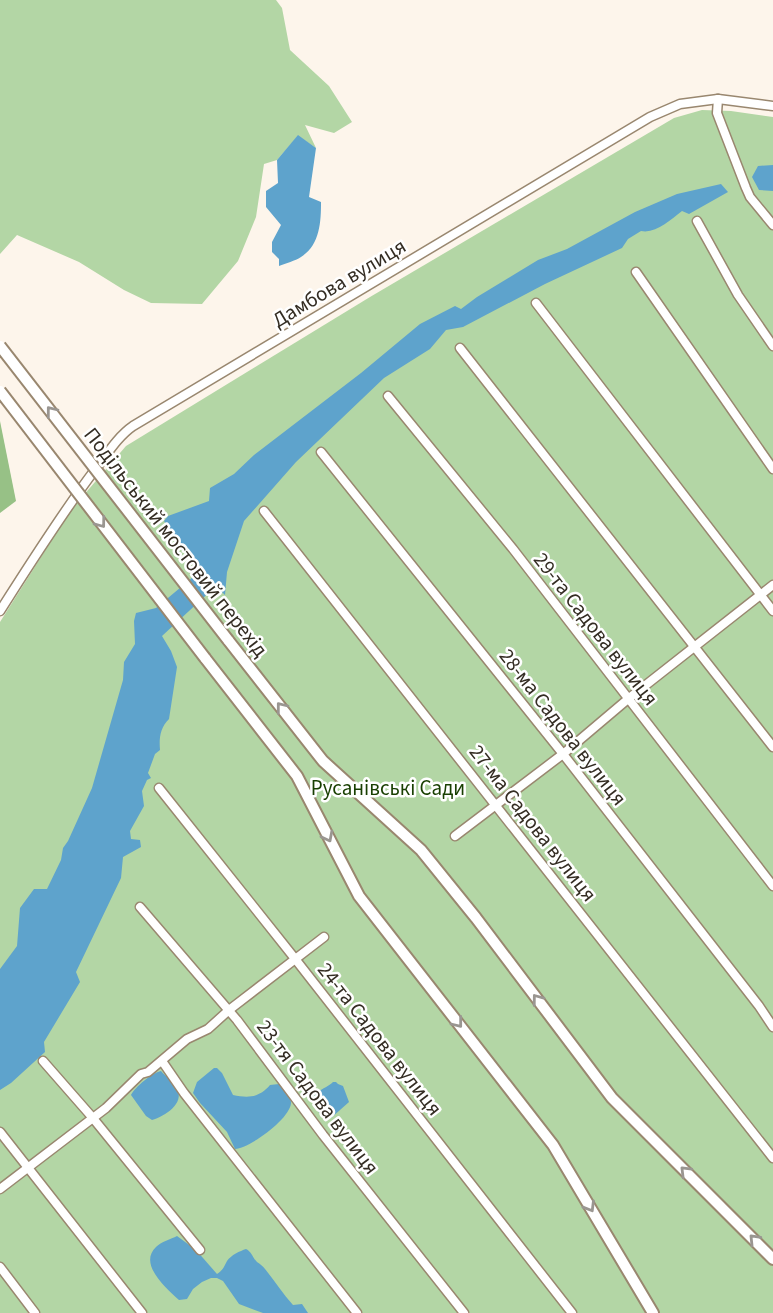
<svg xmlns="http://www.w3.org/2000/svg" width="773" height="1313" viewBox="0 0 773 1313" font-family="'Source Sans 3',sans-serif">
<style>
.green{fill:#b3d6a5}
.forest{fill:#97c186}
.water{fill:#5ea3cc}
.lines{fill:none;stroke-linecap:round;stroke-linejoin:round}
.minor-casing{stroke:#99876f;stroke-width:11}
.secondary-casing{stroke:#99876f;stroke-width:14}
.minor{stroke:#fff;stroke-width:8}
.secondary{stroke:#fff;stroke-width:10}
.secondary-bridge-casing{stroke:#99876f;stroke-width:14;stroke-linecap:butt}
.secondary-bridge{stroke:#fff;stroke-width:10}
.oneway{stroke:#9a9691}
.labels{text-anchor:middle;stroke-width:5;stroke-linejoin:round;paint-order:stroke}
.street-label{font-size:21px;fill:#342d23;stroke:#fff}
.park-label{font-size:21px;fill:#183f01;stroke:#fff}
</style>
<rect width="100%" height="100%" fill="#fdf5eb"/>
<g class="green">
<polygon points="0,0 276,0 282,8 290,50 329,86 352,122 334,133 305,125 316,148 298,136 277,160 264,164 256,217 238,261 202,304 151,303 124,290 79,262 17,235 0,254"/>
<polygon points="702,110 731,111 773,117 773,1313 0,1313 0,622 70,511 126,446 370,297 674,118"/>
</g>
<polygon class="forest" points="0,421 16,501 0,513"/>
<g class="water">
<path d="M298,135L316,148L309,197L321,202C321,222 320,245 301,257C295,261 286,263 279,266V259L272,252V242L281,225L266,207V191L278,183L277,160Z"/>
<polygon points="773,165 773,191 759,190 752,177 758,166"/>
<path d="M721,184L728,192L689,214L682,211C670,220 656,234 641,231L628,239L622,248L545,284L463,327L446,330L430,349L384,378L296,462L244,521L227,572L225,595L216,586L162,636L171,651L177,667L169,719C160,728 159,738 160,750L155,754L148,773L151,778L147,780L142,791L144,806L130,831L131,839L140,840L141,847L123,857L121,878L76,972L80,982L44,1042L45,1052L11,1083L0,1090V969L17,946L20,908L34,889H47L61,860L63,848L68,841L92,788L123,680L124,662L135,644L134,621L136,613L156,608L199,572L164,521L168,516L209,501L210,488L234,474L254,455L361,373L420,324L455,306L461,309L477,297L538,260L567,249L635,212L677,194Z"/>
<path d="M214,1068H217L222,1073L233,1095C248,1098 259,1098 270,1085L279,1084C285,1089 291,1094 291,1103C290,1119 250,1148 235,1149L227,1132L200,1103L193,1093L197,1082Z"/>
<path d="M161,1071C166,1077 173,1081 177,1088C185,1104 165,1116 152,1120L146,1116L131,1095C135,1087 152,1073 161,1071Z"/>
<path d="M333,1082H336L338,1084L343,1086L349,1102L331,1118C324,1117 320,1115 316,1108C307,1092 325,1090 333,1082Z"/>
<path d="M177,1236L196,1250L217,1274C223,1270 224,1267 227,1261C231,1255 240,1251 246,1249C252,1252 252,1257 257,1262C260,1264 263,1266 265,1269C275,1281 283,1294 293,1305L302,1304L308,1313H263L239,1304L223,1281L217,1278H211L202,1282L193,1289L187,1299L179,1300C166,1288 138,1264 156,1247C161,1242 171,1239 177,1236Z"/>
</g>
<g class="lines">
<defs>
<g id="minor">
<polyline points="718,99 717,113 746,188 750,197 773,225"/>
<polyline points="697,221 738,295 773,346"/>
<polyline points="636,272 773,469"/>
<polyline points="536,303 773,611"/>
<polyline points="460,348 773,747"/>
<polyline points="388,396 513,549 773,886"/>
<polyline points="321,452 563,754 759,1006 773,1027"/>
<polyline points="264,511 773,1158"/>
<path d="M0,611C30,564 60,516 94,471C106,456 117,437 133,426L650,117L680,104L718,99L773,106"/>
<polyline points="159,788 296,960 572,1313"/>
<polyline points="455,836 563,754 628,699 773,585"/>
<polyline points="140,907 237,1020 323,1135 464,1313"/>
<polyline points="43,1061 92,1117 200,1250"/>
<polyline points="162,1061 184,1093 357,1313"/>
<polyline points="0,1132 142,1313"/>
<polyline points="0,1189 106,1108 141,1074 148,1072 187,1039 208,1029 229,1010 324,937"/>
<polyline points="0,1267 35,1313"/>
</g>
<g id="secondary">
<polyline points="228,640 323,761 421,850 476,918 612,1098 773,1259"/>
<polyline points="205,658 297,776 359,896 553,1145 653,1313"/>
</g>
</defs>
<use href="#minor" class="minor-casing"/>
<use href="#secondary" class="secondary-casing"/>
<use href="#minor" class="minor"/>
<use href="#secondary" class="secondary"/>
<defs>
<g id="secondary-bridge">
<polyline points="0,346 228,640"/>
<polyline points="0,391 205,658"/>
</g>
</defs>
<use href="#secondary-bridge" class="secondary-bridge-casing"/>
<use href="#secondary-bridge" class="secondary-bridge"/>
</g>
<defs><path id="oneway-chevron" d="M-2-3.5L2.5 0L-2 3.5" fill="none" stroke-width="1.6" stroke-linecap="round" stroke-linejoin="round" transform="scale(1.75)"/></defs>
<g class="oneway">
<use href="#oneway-chevron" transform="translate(51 411) rotate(-128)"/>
<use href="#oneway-chevron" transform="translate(101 523) rotate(53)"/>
<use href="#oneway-chevron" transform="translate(281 707) rotate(-128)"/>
<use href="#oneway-chevron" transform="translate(328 837) rotate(63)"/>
<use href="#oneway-chevron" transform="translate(537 999) rotate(-127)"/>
<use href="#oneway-chevron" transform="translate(458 1023) rotate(52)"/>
<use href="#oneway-chevron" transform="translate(685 1171) rotate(-135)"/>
<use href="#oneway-chevron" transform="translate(590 1207) rotate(59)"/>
<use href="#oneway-chevron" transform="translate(754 1239) rotate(-134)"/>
</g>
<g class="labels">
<g class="street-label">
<text transform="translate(339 283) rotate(-31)" y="7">Дамбова вулиця</text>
<text transform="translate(176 542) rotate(52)" y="7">Подільський мостовий перехід</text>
<text transform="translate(596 629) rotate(52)" y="7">29-та Садова вулиця</text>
<text transform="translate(563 727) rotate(52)" y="7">28-ма Садова вулиця</text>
<text transform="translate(533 823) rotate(52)" y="7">27-ма Садова вулиця</text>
<text transform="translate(380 1039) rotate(52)" y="7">24-та Садова вулиця</text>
<text transform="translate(318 1097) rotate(53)" y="7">23-тя Садова вулиця</text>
</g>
<g class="park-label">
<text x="388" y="795">Русанівські Сади</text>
</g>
</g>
</svg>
